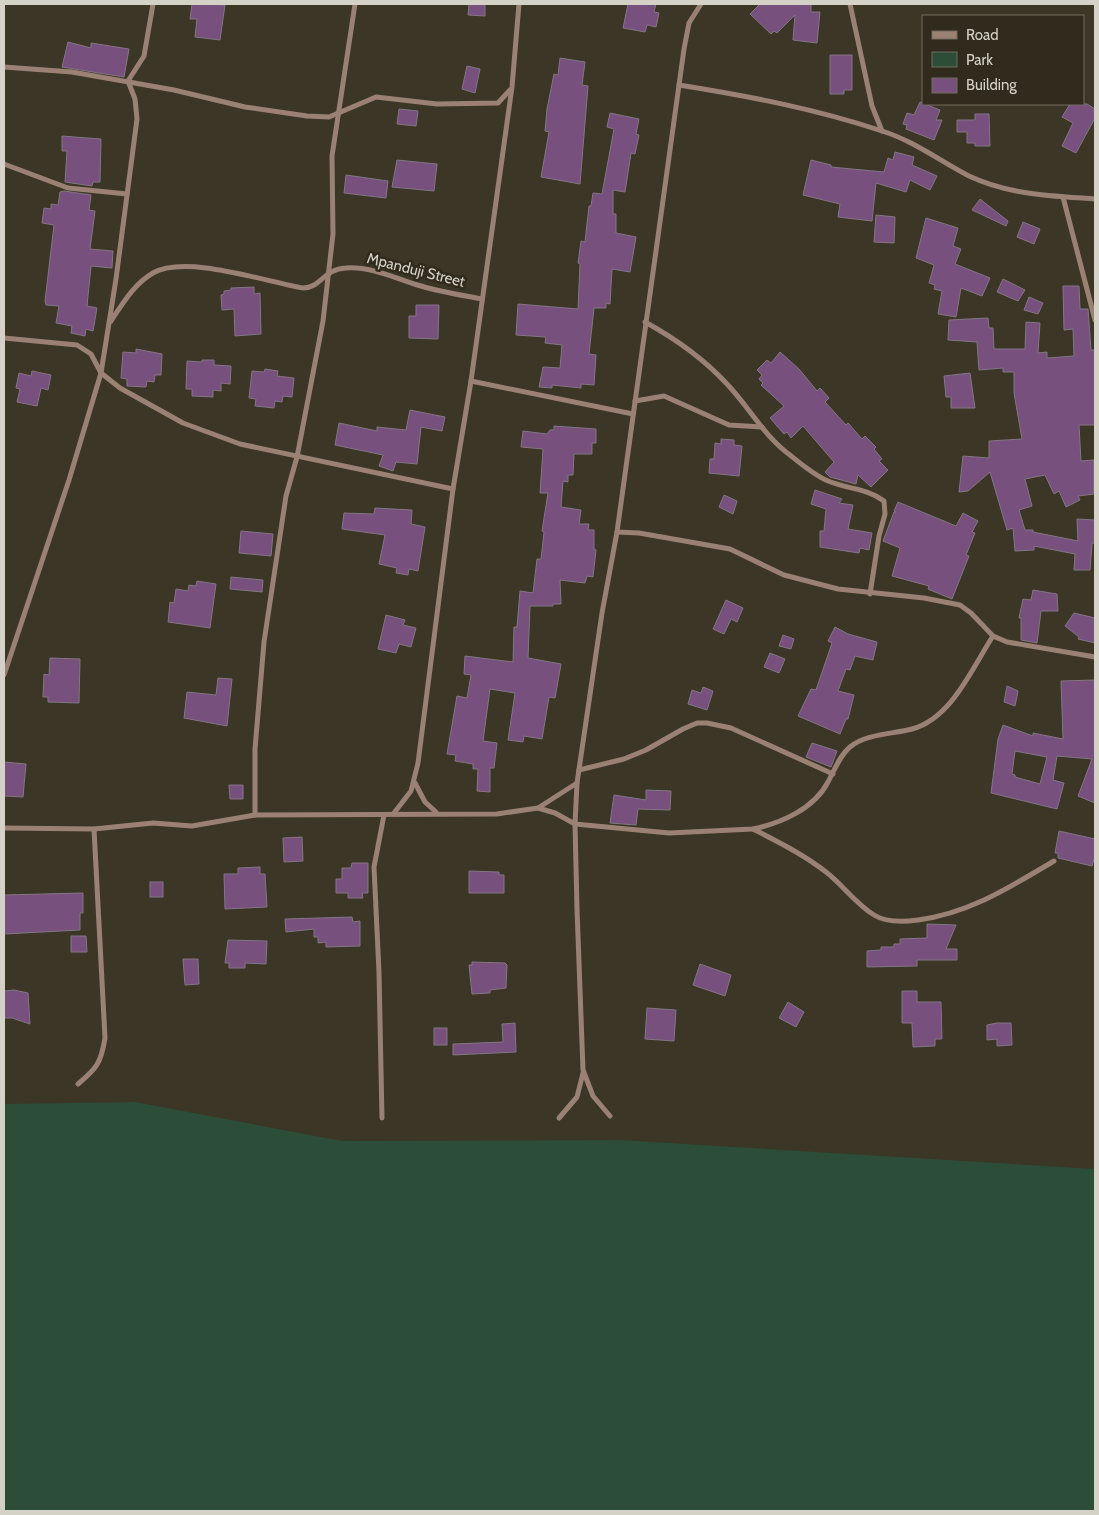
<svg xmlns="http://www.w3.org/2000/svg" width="1099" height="1515" viewBox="0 0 1099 1515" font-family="Cabin,sans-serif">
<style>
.green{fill:#2c4d38}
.building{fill:#77507d;stroke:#837685;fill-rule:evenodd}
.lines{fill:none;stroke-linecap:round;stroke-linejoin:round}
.street{stroke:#9b8174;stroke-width:5}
.labels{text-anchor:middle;stroke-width:5;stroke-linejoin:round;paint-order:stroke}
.street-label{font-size:15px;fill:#d4d1c7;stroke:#302b1c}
</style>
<rect width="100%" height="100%" fill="#3b3625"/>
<polygon class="green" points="135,1102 342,1141 620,1140 1095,1169 1095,1511 4,1511 4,1104"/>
<g class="building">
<polygon points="192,4 225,5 220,40 195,37 197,19 190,19"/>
<polygon points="469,4 485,4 485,16 468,15"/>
<polygon points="628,4 656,4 654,12 659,13 656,27 647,25 645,32 623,28"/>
<polygon points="760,4 811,4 811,12 820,12 817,43 793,40 795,15 777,33 774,31 771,34 750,14"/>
<polygon points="68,42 91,48 91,43 129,49 124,77 62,67"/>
<polygon points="830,55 852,55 852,90 844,90 844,94 830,94"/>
<polygon points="560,58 585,62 582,85 588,86 580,184 541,177 549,132 545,131 547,109 554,74 558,75"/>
<polygon points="467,66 480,69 475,93 462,89"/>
<polygon points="920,102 940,110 936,120 942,120 934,140 906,129 907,125 903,124 907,113 914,115"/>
<polygon points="1070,104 1087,104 1095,109 1095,118 1076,153 1062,146 1073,123 1062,117"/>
<polygon points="399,109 418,111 416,126 397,124"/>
<polygon points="610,113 639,119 636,134 639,135 635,154 631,153 625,192 613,190 613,214 616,214 616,233 636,237 630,272 612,269 610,304 606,303 606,308 594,308 589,354 596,355 594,385 581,384 581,388 552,385 552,388 539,387 543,367 560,368 562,345 545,343 546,337 516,335 518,304 578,309 580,264 578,263 581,241 585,242 589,206 591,206 593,193 602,194 614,129 607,127"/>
<polygon points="975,114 989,114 990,146 975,146 975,143 967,143 967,132 957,132 957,120 975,120"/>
<polygon points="62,136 101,139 100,182 93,182 92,186 65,182 67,151 62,151"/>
<polygon points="895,152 914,157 912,165 937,176 930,190 910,180 906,192 876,183 872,221 838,217 840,204 803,195 811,160 831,165 831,167 884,172 888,158 893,160"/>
<polygon points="397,160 437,164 434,191 392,187"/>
<polygon points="346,175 388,181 386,198 344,193"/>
<polygon points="64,191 91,195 89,210 95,211 90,249 113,251 112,268 91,266 87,306 97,308 93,331 86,329 85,336 71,333 72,326 56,323 59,306 46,305 45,301 54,225 42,223 44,208 51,209 51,204 58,205 60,192"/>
<polygon points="980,199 1008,221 1006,226 972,210"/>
<polygon points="876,215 895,217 894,243 874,242"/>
<polygon points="926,218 958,228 953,246 961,249 955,264 990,278 982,296 961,288 956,317 938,314 942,291 934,289 935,285 929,283 934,265 916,258"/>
<polygon points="1023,222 1040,229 1034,244 1017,237"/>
<polygon points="1003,279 1025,290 1018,301 997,292"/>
<polygon points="1063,286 1079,286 1080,309 1088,309 1091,350 1095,350 1095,425 1079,425 1081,461 1094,460 1094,494 1078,496 1080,500 1066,507 1059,491 1054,494 1045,475 1025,479 1032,506 1019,510 1025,530 1033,530 1033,532 1078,541 1077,519 1095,520 1095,543 1092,543 1090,570 1074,570 1075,554 1034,546 1034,550 1015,551 1013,528 1007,530 990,472 968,491 959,492 963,456 989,458 989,441 1022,439 1014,393 1014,372 1003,372 1003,368 979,370 977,342 948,340 949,320 988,318 989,328 993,328 994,349 1025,349 1026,322 1040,323 1038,353 1047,352 1047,358 1074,356 1073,329 1064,330"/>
<polygon points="254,287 254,294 260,293 261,334 235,336 234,309 222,310 221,295 224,294 224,291 231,290 231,288"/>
<polygon points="1029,297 1043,303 1038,314 1024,310"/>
<polygon points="416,305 439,305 438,339 409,338 409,316 416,316"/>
<polygon points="136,349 162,354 161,375 155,375 154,382 147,381 146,387 127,386 127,379 121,378 123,352 136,353"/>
<polygon points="780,352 799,369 817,391 820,388 829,398 825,402 846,425 848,423 862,439 865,436 876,447 874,449 882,459 879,461 888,470 871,487 858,475 856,484 830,477 825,472 834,462 803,426 791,438 787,432 784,434 770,418 784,406 761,385 763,383 759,379 762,375 757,370 767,360 771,363"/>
<polygon points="202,360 214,360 214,365 231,366 230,384 221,383 221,391 213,390 213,397 192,396 192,389 186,389 187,361 202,362"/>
<polygon points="265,369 278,371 277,376 294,378 292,397 283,396 282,402 275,401 274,408 255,406 256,399 249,398 252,371 264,372"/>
<polygon points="32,371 51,375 48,390 41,388 37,406 17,402 20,389 16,388 19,373 31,376"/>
<polygon points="970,373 975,408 951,408 951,397 946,397 944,376"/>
<polygon points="410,410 445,417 442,431 421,427 417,464 396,462 393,471 379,466 383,455 335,445 339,423 377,431 377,427 406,430"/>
<polygon points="554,426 596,429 596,443 592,443 592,454 574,454 573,475 568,475 568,482 563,481 561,507 581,510 579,524 589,524 588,530 594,530 594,549 596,550 593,577 587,576 585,583 560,580 561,604 553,604 553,606 530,606 528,658 561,664 555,698 549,697 542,739 524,736 523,742 508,740 515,693 490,689 483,741 497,743 494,768 490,768 490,792 477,791 478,769 473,769 473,764 455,761 456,755 447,754 457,696 467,698 471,675 464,674 465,656 513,662 514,627 517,627 520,591 533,593 537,559 541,559 544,532 542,531 548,493 540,493 543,449 521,447 523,431 547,434 550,430 554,430"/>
<polygon points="721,439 734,440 734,445 742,446 739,476 709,473 710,459 714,459 715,443 721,444"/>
<polygon points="815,490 842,499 839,503 853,505 848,529 872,533 869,550 860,548 859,553 820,547 820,531 824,531 826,509 811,504"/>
<polygon points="724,495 737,501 733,514 719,507"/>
<polygon points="898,502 956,526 963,513 978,521 972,532 975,533 966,555 969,556 952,599 928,589 929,586 892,576 900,548 883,541 894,512 896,512 894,511"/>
<polygon points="375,508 412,510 411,524 425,527 418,571 409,569 408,575 396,573 397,568 379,564 385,535 342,529 344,513 374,514"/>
<polygon points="241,531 273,534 271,556 239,553"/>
<polygon points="231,577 263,580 262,592 230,589"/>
<polygon points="197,581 216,584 210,628 168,622 170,602 174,603 176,589 188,591 189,585 196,586"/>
<polygon points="1033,590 1057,594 1058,611 1041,611 1037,643 1021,640 1021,618 1019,618 1023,599 1031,600"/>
<polygon points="726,600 743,608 737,622 731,619 724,634 713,629"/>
<polygon points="1074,613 1095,618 1095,643 1078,639 1079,637 1065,626"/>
<polygon points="386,615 405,620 403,625 416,628 411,647 399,644 396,653 378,649"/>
<polygon points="835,627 848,634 877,642 873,660 855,656 850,670 846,669 838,691 854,695 848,719 846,719 840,734 798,716 811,689 816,690 832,643 828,641"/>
<polygon points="783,635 794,639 791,649 779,646"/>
<polygon points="770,653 785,659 779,673 764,667"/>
<polygon points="50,658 80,659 79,703 48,702 48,697 43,697 44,674 49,675"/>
<polygon points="218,678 232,679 227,726 184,718 187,692 216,695"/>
<path d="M1095,680V803L1078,796L1092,759L1057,756L1053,780L1064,783L1057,809L991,793L998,739L1003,725L1033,736V733L1063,739L1061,681ZM1015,751L1047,757L1040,784L1015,777V775L1012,774Z"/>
<polygon points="1007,686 1018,691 1015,706 1004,702"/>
<polygon points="703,687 713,691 707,710 688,704 692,690 701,693"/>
<polygon points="812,743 837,751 831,767 806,757"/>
<polygon points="4,762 26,764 23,797 4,796"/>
<polygon points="229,785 243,785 243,799 230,799"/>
<polygon points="646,790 671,791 670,810 638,809 636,825 610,823 614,795 646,800"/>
<polygon points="1059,831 1095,839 1095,856 1092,866 1058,858 1058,853 1055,853"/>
<polygon points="302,837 303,861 284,862 283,838"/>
<polygon points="352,863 368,863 368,893 362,893 363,898 348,898 348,893 336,893 336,879 342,879 342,868 351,868"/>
<polygon points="260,867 260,874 265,874 267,907 225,909 224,874 238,874 238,868"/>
<polygon points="469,871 499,872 499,875 504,875 504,893 469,893"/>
<rect x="150" y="882" width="13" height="15"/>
<polygon points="83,893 83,913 80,913 80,930 4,934 4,895"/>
<polygon points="352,917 353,922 360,921 360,946 326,947 326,942 318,943 318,937 314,937 314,929 286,932 285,919"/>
<polygon points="927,924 956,925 946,949 957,949 957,960 917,960 917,966 867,967 867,951 881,950 881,947 894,947 894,944 900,944 900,939 927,938"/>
<polygon points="71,936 86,936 87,952 71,952"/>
<polygon points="228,940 267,941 266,964 245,963 245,968 229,968 229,963 225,963"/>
<polygon points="183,959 198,959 199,984 185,985"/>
<polygon points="472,962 505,963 507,965 506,988 490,990 490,993 472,994 469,965 472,965"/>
<polygon points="700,964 731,975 725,996 693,985"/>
<polygon points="14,990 28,993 30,1024 12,1018 4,1018 4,991"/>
<polygon points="902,991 917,991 917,1002 941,1002 942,1039 935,1039 935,1046 913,1047 912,1023 902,1023"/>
<polygon points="788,1002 804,1012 796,1027 779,1018"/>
<polygon points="647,1008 676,1010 674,1041 645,1039"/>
<polygon points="515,1023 516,1052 453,1055 453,1044 503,1042 502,1024"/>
<polygon points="997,1023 1011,1023 1012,1045 997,1046 997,1039 987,1040 987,1025"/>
<rect x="434" y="1028" width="13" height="17"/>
</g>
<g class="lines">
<g class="street">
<polyline points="850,4 872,106 882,131"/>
<polyline points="4,67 72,72 174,90 245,107 307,116 329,117 376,97 437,104 498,103 510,90"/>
<path d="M679,85C748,96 816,109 882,131C914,141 940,161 969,176C1009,195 1053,196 1095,199"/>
<polyline points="4,164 68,188 127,194"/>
<polyline points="1063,197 1095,320"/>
<path d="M111,321C123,303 134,284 153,273C185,254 267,282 303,288C321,288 323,269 346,268C371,266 397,279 421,286C441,292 461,295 482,299"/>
<path d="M645,322C676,339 703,358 727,384C749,407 764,436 790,455C801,464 814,475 828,481C847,489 867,488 884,501L885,514L879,536L870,594"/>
<polyline points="4,338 77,345 91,354 101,373 120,388 183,423 240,444 453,489"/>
<polyline points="471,381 633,414"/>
<polyline points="635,401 664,396 729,425 762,427"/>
<polyline points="617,532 639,533 730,549 784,575 838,589 924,598 960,605 971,613 993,636 1007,642 1095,657"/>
<polyline points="4,675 69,480 101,373 116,279 137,119 135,99 128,81 144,56 153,4"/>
<polyline points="579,770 624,759 646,750 683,729 697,723 707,723 731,728 833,774"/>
<polyline points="415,783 425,802 436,812"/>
<path d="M538,808L555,813L575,824L669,833L753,829C781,823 814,809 828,782C834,771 840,755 850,747C865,734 893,734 912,729C952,718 972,668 993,636"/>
<polyline points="394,813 411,791 418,763 453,489 471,381 512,87 519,4"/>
<polyline points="255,815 255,749 264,642 286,496 297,457 323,321 333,234 332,156 355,4"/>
<polyline points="4,828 94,829 153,823 192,826 255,815 497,814 538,808 577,783"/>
<path d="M753,829C778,842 803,854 826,872C843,885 855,903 874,915C887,923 904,922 918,920C970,913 1010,887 1054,861"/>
<path d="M78,1084C97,1068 101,1063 105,1038L94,829"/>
<polyline points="610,1116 593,1096 583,1070 577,909 575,824 577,783 602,613 617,532 684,49 689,23 701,4"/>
<polyline points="382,1118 379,972 374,867 384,815"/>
<polyline points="559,1118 577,1097 583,1073"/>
</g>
</g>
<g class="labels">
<g class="street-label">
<text transform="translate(416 270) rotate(14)" y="5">Mpanduji Street</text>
</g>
</g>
<rect width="1099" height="1515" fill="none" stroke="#d4d1c7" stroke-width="10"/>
<rect x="922" y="15" width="162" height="90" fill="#302b1c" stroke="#726d60"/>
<rect x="932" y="31" width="25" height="8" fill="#9b8174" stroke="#726d60"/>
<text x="966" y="40" font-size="15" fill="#d4d1c7">Road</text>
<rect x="932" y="52" width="25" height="15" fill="#2c4d38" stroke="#726d60"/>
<text x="966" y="65" font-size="15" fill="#d4d1c7">Park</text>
<rect x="932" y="78" width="25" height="15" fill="#77507d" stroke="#726d60"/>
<text x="966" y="90" font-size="15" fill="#d4d1c7">Building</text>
</svg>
